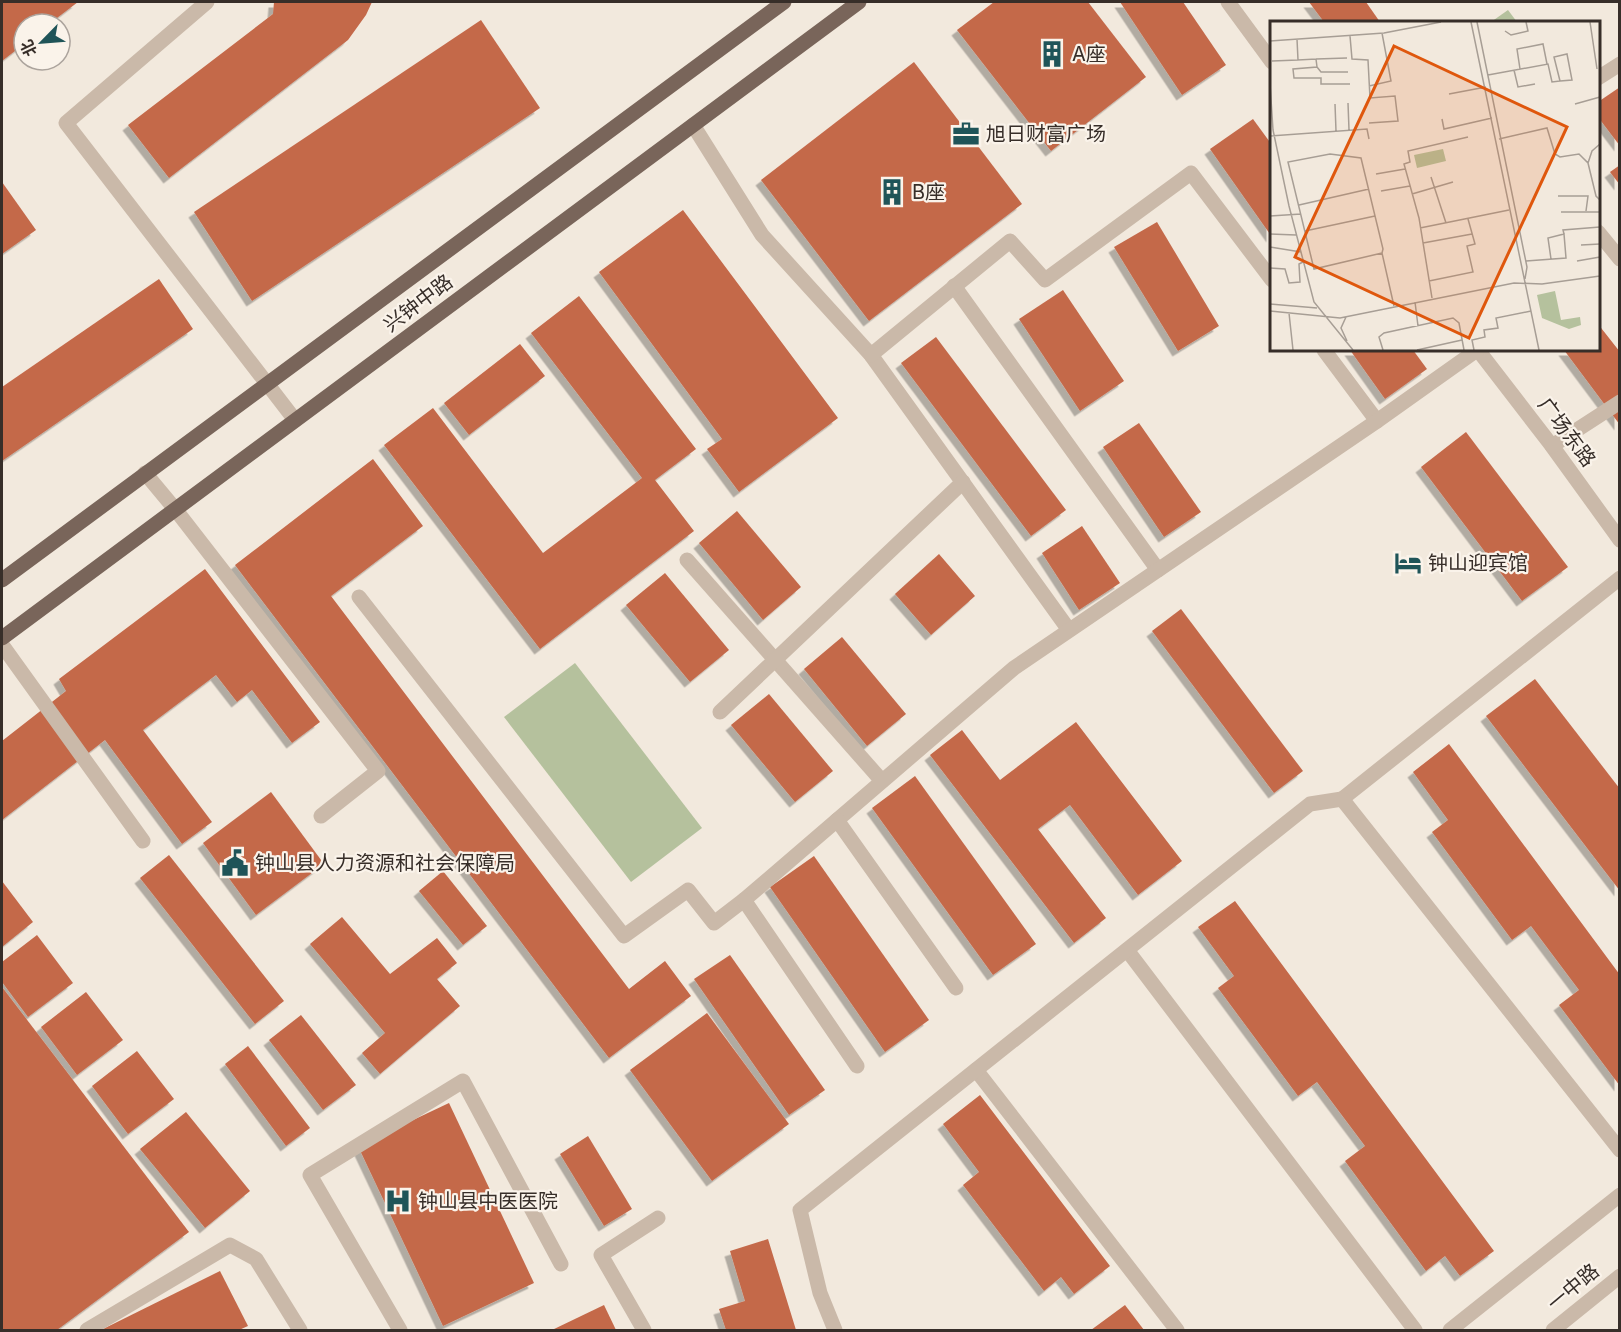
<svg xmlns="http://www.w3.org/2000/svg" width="1621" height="1332" viewBox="0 0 1621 1332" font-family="Inter,'Noto Sans SC',sans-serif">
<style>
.green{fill:#b5c19d}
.building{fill:#c4694a;filter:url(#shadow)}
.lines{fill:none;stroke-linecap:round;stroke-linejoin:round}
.minor{stroke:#cab9a9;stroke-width:15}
.major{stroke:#79655a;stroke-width:15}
.labels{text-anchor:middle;stroke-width:4.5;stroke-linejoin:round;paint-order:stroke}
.poi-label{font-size:20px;fill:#372e29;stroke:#faf3ea;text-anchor:start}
.street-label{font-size:20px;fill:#372e29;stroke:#faf3ea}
.inset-road{fill:none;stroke:#a79e95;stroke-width:1.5}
.view{fill:#df570d;fill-opacity:0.15;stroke:#df570d;stroke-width:3}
.inset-edge{fill:none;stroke:#372e29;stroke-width:3}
</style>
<defs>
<filter id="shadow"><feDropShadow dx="-5.5" dy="5.5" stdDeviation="0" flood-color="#0004"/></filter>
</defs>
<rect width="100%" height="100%" fill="#f2e9dd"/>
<g class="green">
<polygon points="1508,10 1517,22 1491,22"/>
<polygon points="575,663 702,828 631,882 504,717"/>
</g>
<g class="building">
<polygon points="2,2 78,2 49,24 24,24 24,44 2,61"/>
<polygon points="274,2 372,2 366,15 348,40 169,178 128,125 273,14"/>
<polygon points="994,2 1088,2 1146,77 1051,151 957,30"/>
<polygon points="1120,2 1183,2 1226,65 1182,95"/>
<polygon points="1309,2 1366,2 1380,22 1324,22"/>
<polygon points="481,20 540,108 252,301 194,212"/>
<polygon points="914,62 1022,204 869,321 761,180"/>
<polygon points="1620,87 1620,146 1598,117 1598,102"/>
<polygon points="1253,119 1272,145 1272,237 1210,149"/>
<polygon points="1620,165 1620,185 1610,172"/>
<polygon points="2,182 36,230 2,254"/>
<polygon points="683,210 838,418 739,492 707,449 722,439 599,272"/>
<polygon points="1157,222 1219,326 1178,351 1114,247"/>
<polygon points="159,279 193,329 2,461 2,387"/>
<polygon points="1063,290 1124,381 1080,411 1019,319"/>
<polygon points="579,296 696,449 655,480 694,531 540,649 384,445 433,408 543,553 642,478 531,333"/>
<polygon points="1598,324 1620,352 1620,425 1564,350 1598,350"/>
<polygon points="936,337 1066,510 1031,536 901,363"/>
<polygon points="520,344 545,376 469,435 444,403"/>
<polygon points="1350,350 1413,350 1427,369 1385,399"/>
<polygon points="1139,423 1201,512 1164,537 1103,447"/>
<polygon points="1466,432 1568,567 1522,601 1421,467"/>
<polygon points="373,459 423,526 331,596 629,989 665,961 691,996 609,1058 235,565"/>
<polygon points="737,511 801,587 763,620 699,543"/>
<polygon points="1082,526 1120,583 1079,610 1042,553"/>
<polygon points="939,554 975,596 931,635 895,594"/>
<polygon points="205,569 320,722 292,743 252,690 237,702 216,675 143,730 212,822 182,844 105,740 2,820 2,741 66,691 59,679"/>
<polygon points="665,573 729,650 690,682 626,605"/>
<polygon points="1181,609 1303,771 1274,793 1152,631"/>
<polygon points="842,637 906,714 867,746 804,669"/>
<polygon points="1535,679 1620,789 1620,891 1486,716"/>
<polygon points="769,694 833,771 795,802 731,725"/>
<polygon points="1076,722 1182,861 1138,895 1070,805 1038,829 1106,918 1074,943 930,755 962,730 1000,780"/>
<polygon points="1449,744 1620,975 1620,1086 1559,1005 1579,990 1531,926 1512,940 1432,832 1448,820 1413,772"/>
<polygon points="915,776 1036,944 993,975 872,808"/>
<polygon points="271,792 324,864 256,915 203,843"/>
<polygon points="169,855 284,1001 255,1024 140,878"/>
<polygon points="814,856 929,1020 885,1052 770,887"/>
<polygon points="443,871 487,926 463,945 419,891"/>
<polygon points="2,881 33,922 2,947"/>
<polygon points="1235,901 1494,1251 1460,1276 1445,1256 1426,1271 1345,1161 1365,1146 1317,1082 1298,1096 1218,988 1234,976 1198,927"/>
<polygon points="342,917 390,974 437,938 457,963 437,979 460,1006 380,1074 362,1053 385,1033 310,944"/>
<polygon points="37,935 73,983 28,1017 2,982 2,962"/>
<polygon points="730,955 825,1090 789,1115 694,979"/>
<polygon points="2,987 189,1232 57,1330 2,1330"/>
<polygon points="86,992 123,1040 77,1075 41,1027"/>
<polygon points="707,1013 789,1124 712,1181 630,1070"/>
<polygon points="301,1015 356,1085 323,1110 269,1040"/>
<polygon points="248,1046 310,1128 286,1146 225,1064"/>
<polygon points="137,1051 174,1099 128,1134 92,1086"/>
<polygon points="980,1095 1110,1266 1074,1294 1061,1277 1044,1291 963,1185 979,1172 943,1124"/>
<polygon points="449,1103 534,1283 443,1326 358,1146"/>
<polygon points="186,1112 250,1191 205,1228 140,1149"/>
<polygon points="588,1136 632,1209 604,1226 560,1154"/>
<polygon points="768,1239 796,1330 726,1330 719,1309 745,1301 730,1251"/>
<polygon points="220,1271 248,1326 239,1330 101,1330"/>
<polygon points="604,1305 616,1330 552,1330"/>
<polygon points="1125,1305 1144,1330 1091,1330"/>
</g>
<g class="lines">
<g class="minor">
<polyline points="207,2 66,123 295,420"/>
<polyline points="1228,2 1272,62"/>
<polyline points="1598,78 1620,64"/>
<polyline points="693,125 762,235 871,355 1069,630"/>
<polyline points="1598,232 1620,259"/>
<polyline points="954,286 1158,570"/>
<polyline points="1324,350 1377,421"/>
<polyline points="1478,350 1552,446 1620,540"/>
<polyline points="871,355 1010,241 1045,280 1191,173 1272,280"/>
<polyline points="1552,446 1620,402"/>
<polyline points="145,473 175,509 378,771 321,816"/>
<polyline points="687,560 882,781"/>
<polyline points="359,597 624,936 688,890 714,923 744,900 1014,668 1377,421 1477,350"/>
<polyline points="2,645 143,841"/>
<polyline points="720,712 963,482"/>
<polyline points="1342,799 1620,578"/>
<polyline points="837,820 956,988"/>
<polyline points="744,900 857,1066"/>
<polyline points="1127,950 1415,1330"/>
<polyline points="976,1070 1177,1330"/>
<polyline points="87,1330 230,1245 256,1259 300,1330"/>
<polyline points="400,1330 310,1175 463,1081 561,1264"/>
<polyline points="644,1330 601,1255 658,1218"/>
<polyline points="835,1330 820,1293 800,1210 1310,804 1342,799 1620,1150"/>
<polyline points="1450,1330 1620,1195"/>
<polyline points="1553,1330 1620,1276"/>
</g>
<g class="major">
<polyline points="2,580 784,2"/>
<polyline points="2,638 859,2"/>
</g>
</g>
<defs>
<symbol id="building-bare" viewBox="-9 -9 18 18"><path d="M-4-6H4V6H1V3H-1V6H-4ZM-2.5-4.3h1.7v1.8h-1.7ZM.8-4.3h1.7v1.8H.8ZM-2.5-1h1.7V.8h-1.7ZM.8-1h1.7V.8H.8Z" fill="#1f5458" stroke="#faf3ea" stroke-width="2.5" paint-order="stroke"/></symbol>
<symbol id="office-bare" viewBox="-9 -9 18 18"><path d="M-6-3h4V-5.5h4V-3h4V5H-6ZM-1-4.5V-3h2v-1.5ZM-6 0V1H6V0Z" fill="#1f5458" stroke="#faf3ea" stroke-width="2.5" paint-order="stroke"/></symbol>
<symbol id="hotel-bare" viewBox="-9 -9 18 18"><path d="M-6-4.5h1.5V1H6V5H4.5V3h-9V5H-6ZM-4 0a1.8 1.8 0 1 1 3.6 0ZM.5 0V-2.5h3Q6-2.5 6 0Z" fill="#1f5458" stroke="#faf3ea" stroke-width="2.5" paint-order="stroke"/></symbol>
<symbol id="civic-bare" viewBox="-9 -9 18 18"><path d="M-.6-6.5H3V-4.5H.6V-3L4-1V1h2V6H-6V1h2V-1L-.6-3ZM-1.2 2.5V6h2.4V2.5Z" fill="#1f5458" stroke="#faf3ea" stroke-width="2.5" paint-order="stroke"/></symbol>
<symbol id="hospital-bare" viewBox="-9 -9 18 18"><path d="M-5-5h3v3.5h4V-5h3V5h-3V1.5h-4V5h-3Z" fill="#1f5458" stroke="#faf3ea" stroke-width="2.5" paint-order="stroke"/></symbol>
</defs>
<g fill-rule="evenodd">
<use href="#building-bare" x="1033" y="35" width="38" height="38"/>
<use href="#office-bare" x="947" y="115" width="38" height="38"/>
<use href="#building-bare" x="873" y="173" width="38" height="38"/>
<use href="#hotel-bare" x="1389" y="544" width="38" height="38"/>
<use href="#civic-bare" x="216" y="844" width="38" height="38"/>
<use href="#hospital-bare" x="379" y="1182" width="38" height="38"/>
</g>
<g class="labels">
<g class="poi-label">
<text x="1072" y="61">A座</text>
<text x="986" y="141">旭日财富广场</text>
<text x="912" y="199">B座</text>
<text x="1428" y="570">钟山迎宾馆</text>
<text x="255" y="870">钟山县人力资源和社会保障局</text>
<text x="418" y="1208">钟山县中医医院</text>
</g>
<g class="street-label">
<text transform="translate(418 303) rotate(-37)" y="7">兴钟中路</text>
<text transform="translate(1567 432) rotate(53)" y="7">广场东路</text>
<text transform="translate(1573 1287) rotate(-40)" y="7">一中路</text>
</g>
</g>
<g transform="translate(1270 21)">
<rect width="330" height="330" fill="#f2e9dd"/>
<path d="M173,128L176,140L147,147L144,134ZM285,270L291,299L310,296L311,304L299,308L272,297L267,274Z" fill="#b5c19d"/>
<path class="inset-road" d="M201,1L269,329M207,1L257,246L255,258M320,1L327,48M235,10L241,14L258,10L256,1M80,15L82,38L98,39L100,77L125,75L128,100L99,102M27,18L28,39L46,38L47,46L23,48L24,57H51V63H80M0,20L114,12L171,1M46,38L77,37M2,40L28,39M47,46L51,51H78M250,48L247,28L273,23L277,43M244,49L248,66L265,63M218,54L278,43L282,61L290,60L302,59L297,33L284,36L290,60M0,63L3,109L19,185L44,281L83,329M99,65L121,60L112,12M179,73L216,66M78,82L79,109M65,83L66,110M305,83L330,76M172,98L174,108L222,97M0,115L97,108L99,118M229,118L277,107L285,133L290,136L309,133L318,142L326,175L330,179M60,133L91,137L113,228L112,232L44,248L18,141ZM318,142L322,130L330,123M106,153L135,148M161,156L176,202M111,170L140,165M142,173L183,161M288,175H318L316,190M29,184L99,168M291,191H330M0,195L31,193M150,207L239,189M35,210L105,195M0,213L26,214M294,213L293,209L330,206M153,222L202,213M311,224L330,223M0,226L31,231M112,232L124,285M256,240L296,237L294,213L278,217L281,238M307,240L330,236M0,247L15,248L19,262L30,261L29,243L33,241M159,260L203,251L197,225L205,223L198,198M162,277L149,197L134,143L140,141L138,130L198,116M145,281L148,305M0,283L47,287M0,290L70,297L244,262L272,263L330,255M19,292L23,329M76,296L71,307L77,320M113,329L109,316L114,312L183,297L189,302L194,329M147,329L192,319M204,329L202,319L215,316L214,309L228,307L226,297L261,290"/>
<path class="view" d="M124,25L297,106L199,317L25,236Z"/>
<rect width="330" height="330" class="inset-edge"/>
</g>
<rect width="1621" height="1332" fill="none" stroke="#372e29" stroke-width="6"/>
<g transform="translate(42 42) rotate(245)"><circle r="28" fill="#faf3ea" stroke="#aca49d" stroke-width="1.5"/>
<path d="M0-4.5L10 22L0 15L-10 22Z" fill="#1f5458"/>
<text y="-9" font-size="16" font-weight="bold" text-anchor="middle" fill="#372e29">北</text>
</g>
</svg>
